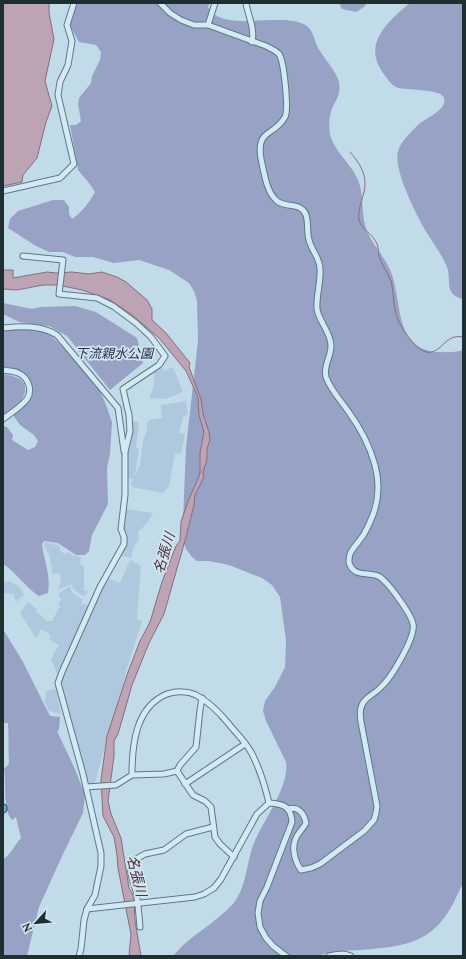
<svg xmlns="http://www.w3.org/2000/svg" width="466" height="959" viewBox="0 0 466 959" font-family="Lora,'Noto Sans JP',serif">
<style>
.farmland{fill:#b0c8dd}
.green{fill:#97a2c5}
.water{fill:#bca4b4;stroke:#886c7d}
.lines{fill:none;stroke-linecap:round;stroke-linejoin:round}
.stream{stroke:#886c7d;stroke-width:1}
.minor-casing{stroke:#5b7a81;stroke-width:7}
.highway-casing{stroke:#2f4b4f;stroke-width:9}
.minor{stroke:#d4e9f5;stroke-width:5}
.highway{stroke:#5ab9d0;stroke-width:7}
.labels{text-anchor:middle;stroke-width:3.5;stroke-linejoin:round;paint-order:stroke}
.park-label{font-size:13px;font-style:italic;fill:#262a4c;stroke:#d1e6f1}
.water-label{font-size:14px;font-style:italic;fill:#502e3d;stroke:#d1e6f1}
</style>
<rect width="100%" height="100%" fill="#c2dbe9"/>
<g class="farmland">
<polygon points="173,367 183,392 166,399 149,398 154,386 154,371 163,368 164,371"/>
<polygon points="186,401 188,414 183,417 179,433 185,434 181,454 175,453 169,486 163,493 132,487 131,483 133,479 123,477 127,454 130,447 133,421 139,422 136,447 139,450 135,475 140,465 143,440 147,431 147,423 149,420 162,418 161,405"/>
<polygon points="126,509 153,513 147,523 138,532 139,539 133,548 131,558 121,556 127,535 123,527"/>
<polygon points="45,542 59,546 60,551 65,554 67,552 74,556 81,557 80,564 84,567 84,591 87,591 87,594 83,596 74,590 71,584 58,590 61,581 59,573 53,574 49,554 44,546"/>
<polygon points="130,560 141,566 137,619 142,621 125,674 126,674 94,785 86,787 61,683 107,578 120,583"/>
<polygon points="9,581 19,586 24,595 16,602 13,594 3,593 3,582"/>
<polygon points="70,586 72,592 78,597 82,599 82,604 89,605 58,676 51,659 59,645 49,639 51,635 41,629 36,638 20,613 28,602 37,609 36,611 47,621 52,621 60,606 58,604 61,600 58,594"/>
<polygon points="56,689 61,714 49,711 44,700 45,700 46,691"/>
</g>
<g class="green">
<path d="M76,3H210L208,7C222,35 287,9 308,27C314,32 315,44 320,51C326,61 336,71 339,82C342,97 332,103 330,116C329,121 329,129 330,134C335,154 355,166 360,186C364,201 361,216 367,231C373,246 387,259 392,275C402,304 395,348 436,352C444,352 455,353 463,350V883C457,895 452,908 444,918C424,946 392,947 361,950C346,951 332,950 319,956H173C190,935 215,924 233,904C247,887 246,863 254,843C263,821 290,786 286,762L266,721L263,711L265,701L275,687L285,667L286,640L280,597L272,585L262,578L229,565L209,561H197L192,557L186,549L183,540V520L186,447L198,341L197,301L194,291L189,283L169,270L139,260L114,263L93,257H75L63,252H49L36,246L8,228L10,219L18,211L53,200H64L69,207V214L72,219C81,213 90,202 95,192L89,183L78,170L70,125H76L81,121L78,104L79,98L91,83L92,76L100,60L101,52L96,45L79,42L70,26Z"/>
<polygon points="339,3 367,3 364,7 356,12 342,9"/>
<path d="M410,3H463L462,299C443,293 452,280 447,267C442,255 434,244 427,233C417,216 393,170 398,151C401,141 411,132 418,125C425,118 448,110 444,98C441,88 405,91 396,87C390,84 387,78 383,73C362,44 388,21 410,3Z"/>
<polygon points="3,303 32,309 41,307 75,306 96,312 137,338 143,363 110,390 67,336 49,326 19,322 3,314"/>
<path d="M15,329C28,329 38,329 50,334L90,376L99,389L105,402L112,422L110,454L107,468L108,504L92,535L89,551L85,555H76L58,543L44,541L42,544C44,560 51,576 48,593L39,596C25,587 17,573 3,564V426L7,427L13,435L12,440L28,450L35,447L38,441L34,435L20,425L13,415C20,409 30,404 32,395C37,377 18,367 3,367V331Z"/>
<path d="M3,374C14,376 27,378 25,392C24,395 23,398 21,401C16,406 9,411 3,415Z"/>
<path d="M3,629L23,662L50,716L60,717L59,730L57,731L74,767L85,795L83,813L63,854L39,907L27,956H3V859C12,854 14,845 21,838L16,817L12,820C2,808 7,785 4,769L9,764C8,750 9,737 8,723H3Z"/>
</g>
<g class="water">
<polygon points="3,3 49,3 49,13 54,39 45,81 52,106 46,122 37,158 23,175 22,182 3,186"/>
<polygon points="3,270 13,270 13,278 47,272 56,273 72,272 89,274 102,272 117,277 126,282 147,300 152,309 152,320 166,333 190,363 189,367 201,399 203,414 209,432 210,440 207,449 207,460 203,472 204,477 195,495 194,505 186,537 164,614 149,643 132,685 118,734 114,741 114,756 108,801 111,814 121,838 129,888 134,897 135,921 141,956 129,956 131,934 127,914 118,868 117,855 114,837 103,816 101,780 107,736 128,672 140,641 150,622 162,582 176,546 180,541 181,522 188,501 197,481 200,473 200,452 204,432 199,415 198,397 186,371 159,338 132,315 110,300 82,290 58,285 43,285 17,290 3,289"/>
</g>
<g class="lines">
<path class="stream" d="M350,152C363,167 369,179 362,199C360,206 358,213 359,220C362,230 373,234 377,244C379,249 378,254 380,259C383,267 388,273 391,281C394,293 393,306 397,317C400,327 415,349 426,352C442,355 444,333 463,337"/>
<defs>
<g id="minor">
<path d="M160,3L170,13L181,20L194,25H208L266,46C270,48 275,50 279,54C284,61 289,110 285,117C274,137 256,128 261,159C264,171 266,191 276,200C284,209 301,201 306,215C309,224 306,234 310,243C313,252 320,259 320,269C321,282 316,296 317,309C319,322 331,332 331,346C331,357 323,366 326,377C330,389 341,401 348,411C359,426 370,447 375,465C379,480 379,497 374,512C371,520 368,527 364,534C360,541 353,547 350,554C349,558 348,562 350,565C355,577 369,572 378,576C387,580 411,614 413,624C416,637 391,678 381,687C376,693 367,696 363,703C359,709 360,716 361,722L377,806L376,813L374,820L364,831L320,864L311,868L301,870C294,860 290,844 299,833C301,830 304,827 306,823C304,813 298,806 288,809"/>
<path d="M246,3C248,16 255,28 252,42"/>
<polyline points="208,25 215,3"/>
<polyline points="3,191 60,178 74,164 58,95 60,82 68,65 72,41 67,25 74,3"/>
<polyline points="23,256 63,260 59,294 97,298 113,306 136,323 151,337 165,356 159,365 123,389 129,415 130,431 125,452 125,495 121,529 124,537 124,544 100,587 62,672 58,683 83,774 101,853 101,866 95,895 87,909 84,920 81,949 79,956"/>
<path d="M3,328C22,326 41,325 57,335L118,408L124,451"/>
<path d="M3,370C8,371 14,371 18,373C28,377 33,390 27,399C21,407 11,413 3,419"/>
<polyline points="177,771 193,795 205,801 211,807 215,837 220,844 234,857"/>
<polyline points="177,771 180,765 196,747 200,710 202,698"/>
<path d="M132,775C132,746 135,707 167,694C176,691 188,691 196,695C209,702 219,712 228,723C235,732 245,741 251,752C259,767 265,786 269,803"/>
<polyline points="185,784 245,744"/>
<polyline points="86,787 116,785 132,775 164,774 177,771"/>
<path d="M87,909L195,897L204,894L214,888L221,879L257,814L269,803C283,804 291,806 292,822L267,887L260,901L258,913L260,927L266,938L273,946L286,956"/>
<path d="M140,927C139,915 138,903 136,891C133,881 129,873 131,862L145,854L164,850L186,834L213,827"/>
<path d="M329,956C337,954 343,953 351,956"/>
</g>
<polyline id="highway" points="3,808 3,809"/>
</defs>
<use href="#minor" class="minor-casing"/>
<use href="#highway" class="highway-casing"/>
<use href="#minor" class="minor"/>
<use href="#highway" class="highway"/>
</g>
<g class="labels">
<g class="park-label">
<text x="114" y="358">下流親水公園</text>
</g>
<g class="water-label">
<text transform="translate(164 553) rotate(-73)" y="5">名張川</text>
<text transform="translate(137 876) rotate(76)" y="5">名張川</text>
</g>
</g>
<rect width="466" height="959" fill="none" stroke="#1e2f32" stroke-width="8"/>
<g transform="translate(36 923) rotate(243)" stroke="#d1e6f1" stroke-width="3" paint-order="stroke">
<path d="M0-3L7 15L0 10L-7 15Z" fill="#1e2f32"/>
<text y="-6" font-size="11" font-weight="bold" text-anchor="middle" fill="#1e2f32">N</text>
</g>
</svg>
